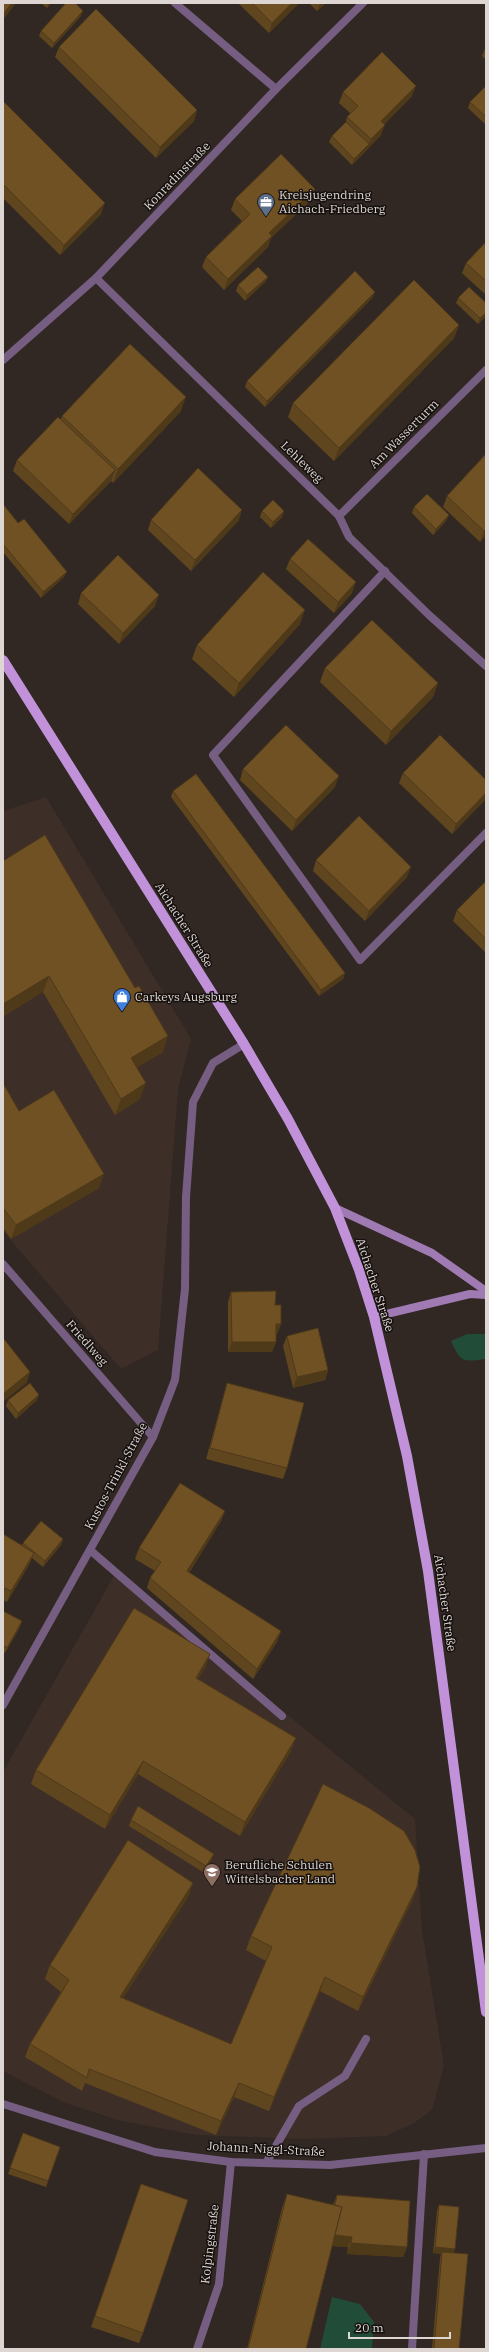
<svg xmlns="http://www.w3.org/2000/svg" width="489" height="2352" viewBox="0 0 489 2352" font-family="'IBM Plex Serif',serif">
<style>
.built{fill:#3e2e28}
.green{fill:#214d38}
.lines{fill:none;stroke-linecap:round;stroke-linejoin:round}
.lane{stroke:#755e81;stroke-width:8}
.street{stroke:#755e81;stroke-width:8}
.secondary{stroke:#a07bb3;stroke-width:8}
.primary{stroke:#c191d9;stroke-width:10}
.wall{fill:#60461f}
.shaded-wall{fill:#4e3919}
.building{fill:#705124;stroke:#4e3919}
.labels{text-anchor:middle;stroke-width:3;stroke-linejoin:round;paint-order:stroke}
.street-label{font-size:12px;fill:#ddd6d3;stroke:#16110f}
.poi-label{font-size:12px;fill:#ddd6d3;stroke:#16110f;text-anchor:start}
</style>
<rect width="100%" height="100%" fill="#312723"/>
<g class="built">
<polygon points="46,797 191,1039 178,1089 158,1350 121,1369 3,1231 3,811"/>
<polygon points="115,1574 415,1819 422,1930 444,2066 432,2110 414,2123 386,2136 302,2139 197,2135 121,2121 65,2103 3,2071 3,1772"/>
</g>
<g class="green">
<path d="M467,1334H486V1359C463,1362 461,1363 451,1341Z"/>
<polygon points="332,2297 360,2304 374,2322 372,2349 320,2349"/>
</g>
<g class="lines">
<g class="lane">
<polyline points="385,571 213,755 360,960 486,833"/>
<polyline points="90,1550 282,1716"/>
<polyline points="266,2163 299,2106 345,2076 366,2039"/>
<polyline points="412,2349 424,2154"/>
</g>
<g class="street">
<polyline points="175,3 276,89"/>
<polyline points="96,278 339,516 349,537 429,615 486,666"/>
<polyline points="3,360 96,278 276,89 363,3"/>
<polyline points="339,516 486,370"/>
<polyline points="3,1264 153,1437"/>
<polyline points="3,1705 153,1437 175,1380 185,1289 186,1197 193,1102 213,1063 244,1044"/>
<polyline points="3,2104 155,2152 231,2162 330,2165 486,2148"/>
<polyline points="197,2349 219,2284 231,2162"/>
</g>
<g class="secondary">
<polyline points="335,1208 432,1253 486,1291"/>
<polyline points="374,1317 470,1294 486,1295"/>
</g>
<polyline class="primary" points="3,660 244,1044 288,1119 335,1208 359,1270 374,1317 407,1456 428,1571 486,2012"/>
</g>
<g class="wall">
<polygon points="41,3 51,3 47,8"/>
<polygon points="238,3 299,3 269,33"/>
<polygon points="309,3 326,3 317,11"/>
<polygon points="81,16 52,48 39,36 41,31"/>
<polygon points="486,46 486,60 482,56"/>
<polygon points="59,47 197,110 194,121 156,158 55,57"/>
<polygon points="486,86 486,125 468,108 470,102"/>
<polygon points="343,92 412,96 384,124 381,135 352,165 329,142 332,136 346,122 347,117 351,114 339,103"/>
<polygon points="3,101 101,214 60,255 3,198"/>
<polygon points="315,189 311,200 271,238 268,247 224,290 202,267 206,257 242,221 231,210 235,199"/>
<polygon points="486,242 486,295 462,273 466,263"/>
<polygon points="268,277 265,282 245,301 236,291 238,285"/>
<polygon points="373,297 265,407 245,387 247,381"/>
<polygon points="458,298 486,303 486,316 478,324 456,303"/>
<polygon points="459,325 454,338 334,461 288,417 293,403"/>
<polygon points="181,411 113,483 111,481 69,524 13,471 17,460 61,419 62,416"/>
<polygon points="486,454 486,535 480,542 443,507 447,496"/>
<polygon points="3,504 18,523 64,577 41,598 3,552"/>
<polygon points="414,507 449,515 446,521 433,535 412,513"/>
<polygon points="262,511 284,511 282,517 271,528 260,517"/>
<polygon points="151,520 239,520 191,571 148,530"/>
<polygon points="290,559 352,593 334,613 286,569"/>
<polygon points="81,593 155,606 119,644 78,604"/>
<polygon points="300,624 234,697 192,659 197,645"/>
<polygon points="325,668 438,683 433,697 386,745 320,682"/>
<polygon points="243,769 335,787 292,831 240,780"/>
<polygon points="403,773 486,780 486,799 452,834 399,783"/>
<polygon points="173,791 345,973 343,979 319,996 171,797"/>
<polygon points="316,860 407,877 365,921 313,871"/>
<polygon points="3,861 163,1052 137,1067 140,1099 115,1115 43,992"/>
<polygon points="486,881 486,953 453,921 457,910"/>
<polygon points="3,1083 19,1111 99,1188 11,1239 3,1228"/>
<polygon points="231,1292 275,1305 281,1324 277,1334 276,1334 276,1342 272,1352 228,1352 228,1302"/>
<polygon points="287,1336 328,1370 325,1380 293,1388 283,1346"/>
<polygon points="227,1383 287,1468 283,1479 206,1459 224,1394"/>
<polygon points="8,1400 37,1400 16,1419 6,1406"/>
<polygon points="225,1511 221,1521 189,1573 281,1631 277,1642 253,1679 147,1588 150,1578 155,1571 135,1559 139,1548"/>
<polygon points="3,1534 22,1545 23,1543 63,1539 61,1545 43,1567 32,1558 30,1563 7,1602 3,1600"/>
<polygon points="3,1611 20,1627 5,1653 3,1652"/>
<polygon points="210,1654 205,1668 198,1679 291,1751 240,1836 138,1774 105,1829 31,1784 36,1770"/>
<polygon points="131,1820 212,1859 203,1872 129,1826"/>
<polygon points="193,1883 188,1897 123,1998 231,2044 266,1961 246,1950 251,1936 417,1887 412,1901 358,2011 320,1991 269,2111 234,2097 216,2135 85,2083 82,2091 25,2057 30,2044 61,1992 45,1979 50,1965"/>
<polygon points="23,2133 60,2147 46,2187 8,2174"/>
<polygon points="141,2184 143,2333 139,2343 91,2327"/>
<polygon points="287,2194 333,2205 337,2195 407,2247 403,2257 347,2254 348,2247 332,2246 306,2349 247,2349 282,2208"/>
<polygon points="439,2205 454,2253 459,2349 432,2349 440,2258 441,2254 433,2253 437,2211"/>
</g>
<g class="shaded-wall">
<polygon points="12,3 16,3 3,20 3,14"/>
<polygon points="49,3 51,3 47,8"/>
<polygon points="292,3 299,3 269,33 272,23"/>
<polygon points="320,3 326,3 317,11"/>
<polygon points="83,11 81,16 52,48 54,43"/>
<polygon points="416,86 412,96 377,132 381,121"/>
<polygon points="197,110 194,121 156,158 160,147"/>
<polygon points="385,125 381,135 367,150 371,139"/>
<polygon points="369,144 367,150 352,165 354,159"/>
<polygon points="315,189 311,200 271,238 268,247 224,290 228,279 269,233"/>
<polygon points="105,203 101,214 60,255 64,245"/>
<polygon points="268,277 265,282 245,301 247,295"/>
<polygon points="375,292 373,297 265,407 267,401"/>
<polygon points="486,313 486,316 478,324 480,318"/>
<polygon points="459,325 454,338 334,461 339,448"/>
<polygon points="186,397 181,411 113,483 118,469"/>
<polygon points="115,470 111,481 69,524 73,514"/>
<polygon points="242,510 239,520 191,571 195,560"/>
<polygon points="284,511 282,517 271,528 273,522"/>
<polygon points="449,515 446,521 433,535 436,529"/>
<polygon points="486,529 486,535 480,542 484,531"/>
<polygon points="67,572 64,577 41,598 43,592"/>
<polygon points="356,582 352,593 334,613 338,602"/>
<polygon points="159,595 155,606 119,644 123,633"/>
<polygon points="305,610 300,624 234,697 239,683"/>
<polygon points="438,683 433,697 386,745 391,731"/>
<polygon points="339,776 335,787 292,831 296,820"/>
<polygon points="486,793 486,799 452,834 456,824"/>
<polygon points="411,867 407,877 365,921 369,911"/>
<polygon points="345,973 343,979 319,996 321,990"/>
<polygon points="49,976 43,992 3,1017 3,1004"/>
<polygon points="168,1036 163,1052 125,1074 131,1058"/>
<polygon points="146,1083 140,1099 115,1115 121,1099"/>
<polygon points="104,1174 99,1188 11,1239 16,1225"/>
<polygon points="276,1324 281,1324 277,1334 272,1334"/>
<polygon points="232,1342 276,1342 272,1352 228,1352"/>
<polygon points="328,1370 325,1380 293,1388 297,1377"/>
<polygon points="30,1372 27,1383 3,1402 3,1394"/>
<polygon points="39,1395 37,1400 16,1419 18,1413"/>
<polygon points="225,1511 221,1521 183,1582 187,1571"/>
<polygon points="63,1539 61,1545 43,1567 45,1561"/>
<polygon points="34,1553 30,1563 7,1602 11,1591"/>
<polygon points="22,1621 20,1627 5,1653 7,1648"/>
<polygon points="281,1631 277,1642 253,1679 257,1669"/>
<polygon points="210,1654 205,1668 191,1692 196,1678"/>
<polygon points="296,1738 291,1751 240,1836 245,1822"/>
<polygon points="143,1761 138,1774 105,1829 110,1815"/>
<polygon points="214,1854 212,1859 203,1872 206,1866"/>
<polygon points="193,1883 188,1897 115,2011 120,1997"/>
<polygon points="417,1887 412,1901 358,2011 363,1997"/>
<polygon points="325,1977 320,1991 269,2111 274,2097"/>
<polygon points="239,2083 234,2097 216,2135 221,2121"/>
<polygon points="334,2235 352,2237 348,2247 330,2246"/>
<polygon points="351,2243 407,2247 403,2257 347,2254"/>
<polygon points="435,2247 455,2249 453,2255 442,2252 441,2254 433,2253"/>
</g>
<g class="building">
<polygon points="3,3 12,3 3,14"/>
<polygon points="66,3 75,3 83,11 54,43 41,31"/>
<polygon points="252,3 292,3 272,23"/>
<polygon points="96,9 197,110 160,147 59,47"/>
<polygon points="382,52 416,86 381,121 385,125 371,139 347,117 358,106 343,92"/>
<polygon points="486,86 486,117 470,102"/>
<polygon points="3,101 105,203 64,245 3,184"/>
<polygon points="346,122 369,144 354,159 332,136"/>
<polygon points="281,154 315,189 269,233 272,236 228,279 206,257 250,214 235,199"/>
<polygon points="486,242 486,281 466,263"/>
<polygon points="258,267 268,277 247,295 238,285"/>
<polygon points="355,271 375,292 267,401 247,381"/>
<polygon points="414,280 459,325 339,448 293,403"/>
<polygon points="469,287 486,303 486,313 480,318 458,298"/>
<polygon points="130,344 186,397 118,469 62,416"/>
<polygon points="58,417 115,470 73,514 17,460"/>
<polygon points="486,454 486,529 484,531 447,496"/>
<polygon points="198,468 242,510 195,560 151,520"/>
<polygon points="427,494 449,515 436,529 414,507"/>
<polygon points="273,500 284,511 273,522 262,511"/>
<polygon points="3,504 18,523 24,519 67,572 43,592 3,544"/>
<polygon points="308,539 356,582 338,602 290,559"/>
<polygon points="118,555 159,595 123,633 81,593"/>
<polygon points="263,572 305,610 239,683 197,645"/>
<polygon points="372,620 438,683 391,731 325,668"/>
<polygon points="286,725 339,776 296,820 243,769"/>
<polygon points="440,735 486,780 486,793 456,824 403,773"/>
<polygon points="196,774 345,973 321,990 173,791"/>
<polygon points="359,816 411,867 369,911 316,860"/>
<polygon points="45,835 135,988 139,986 168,1036 131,1058 146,1083 121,1099 49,976 3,1004 3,861"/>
<polygon points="486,881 486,939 457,910"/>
<polygon points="3,1083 19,1111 54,1090 104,1174 16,1225 3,1208"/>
<polygon points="276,1291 275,1305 281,1305 281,1324 276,1324 276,1342 232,1342 231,1292"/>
<polygon points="318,1328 328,1370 297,1377 287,1336"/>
<polygon points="4,1339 30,1372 3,1394 3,1340"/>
<polygon points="30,1383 39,1395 18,1413 8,1400"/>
<polygon points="227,1383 304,1403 287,1468 210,1448"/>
<polygon points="180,1483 225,1511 187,1571 281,1631 257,1669 150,1578 161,1562 139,1548"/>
<polygon points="41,1521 63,1539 45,1561 23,1543"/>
<polygon points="3,1534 34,1553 11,1591 5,1588 3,1592"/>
<polygon points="134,1608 210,1654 196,1678 296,1738 245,1822 143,1761 110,1815 36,1770"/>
<polygon points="3,1611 22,1621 7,1648 3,1645"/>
<polygon points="323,1784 369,1808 404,1831 415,1850 420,1867 417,1887 363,1997 325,1977 274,2097 239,2083 221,2121 89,2069 87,2078 30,2044 69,1980 50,1965 128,1840 193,1883 120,1997 231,2044 272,1947 251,1936"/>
<polygon points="138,1806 214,1854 206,1866 131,1820"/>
<polygon points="23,2133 60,2147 48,2181 10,2168"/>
<polygon points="141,2184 188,2200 143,2333 95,2316"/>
<polygon points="287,2194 342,2207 306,2349 248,2349"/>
<polygon points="337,2195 410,2201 407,2247 351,2243 352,2237 335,2235 342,2207 335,2205"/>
<polygon points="439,2205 459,2207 455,2249 435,2247"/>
<polygon points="442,2252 468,2254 459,2349 434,2349"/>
</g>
<defs>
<symbol id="office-pin" viewBox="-11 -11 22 30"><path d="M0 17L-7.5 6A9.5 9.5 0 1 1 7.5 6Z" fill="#5c6f8a" stroke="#16110f"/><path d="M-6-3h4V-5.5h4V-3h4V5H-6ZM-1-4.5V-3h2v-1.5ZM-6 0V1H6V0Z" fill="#fff"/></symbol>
<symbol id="shop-pin" viewBox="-11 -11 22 30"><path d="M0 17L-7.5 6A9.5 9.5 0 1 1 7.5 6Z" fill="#3f7fe0" stroke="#16110f"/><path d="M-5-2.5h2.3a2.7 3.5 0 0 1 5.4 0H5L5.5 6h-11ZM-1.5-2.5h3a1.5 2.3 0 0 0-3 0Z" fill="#fff"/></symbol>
<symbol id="school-pin" viewBox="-11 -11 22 30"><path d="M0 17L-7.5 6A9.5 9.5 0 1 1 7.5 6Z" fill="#8d6e63" stroke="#16110f"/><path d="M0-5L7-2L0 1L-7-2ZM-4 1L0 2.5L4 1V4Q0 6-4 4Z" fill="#fff"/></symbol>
</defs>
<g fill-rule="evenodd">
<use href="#office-pin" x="256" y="192" width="20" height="27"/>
<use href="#shop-pin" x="112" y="987" width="20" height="27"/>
<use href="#school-pin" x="202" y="1862" width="20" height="27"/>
</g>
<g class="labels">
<g class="street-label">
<text transform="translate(177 176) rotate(-46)" y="4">Konradinstraße</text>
<text transform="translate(404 434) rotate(-45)" y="4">Am Wasserturm</text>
<text transform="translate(302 462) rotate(44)" y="4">Lehleweg</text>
<text transform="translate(184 925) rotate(58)" y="4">Aichacher Straße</text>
<text transform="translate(375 1285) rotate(72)" y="4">Aichacher Straße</text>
<text transform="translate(87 1343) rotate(49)" y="4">Friedlweg</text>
<text transform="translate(116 1476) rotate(-62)" y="4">Kustos-Trinkl-Straße</text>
<text transform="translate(445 1603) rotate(82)" y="4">Aichacher Straße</text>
<text transform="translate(266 2149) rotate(3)" y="4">Johann-Niggl-Straße</text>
<text transform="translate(210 2244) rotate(-83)" y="4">Kolpingstraße</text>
</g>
<g class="poi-label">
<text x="279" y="199">Kreisjugendring<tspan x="279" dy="14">Aichach-Friedberg</tspan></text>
<text x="135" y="1001">Carkeys Augsburg</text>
<text x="225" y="1869">Berufliche Schulen<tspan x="225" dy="14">Wittelsbacher Land</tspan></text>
</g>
</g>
<rect width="489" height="2352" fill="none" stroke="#ddd6d3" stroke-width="8"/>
<path d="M349 2332v6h101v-6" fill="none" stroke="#ddd6d3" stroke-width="2"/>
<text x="355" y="2332" font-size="12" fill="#ddd6d3" stroke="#16110f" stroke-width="3" paint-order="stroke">20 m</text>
</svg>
